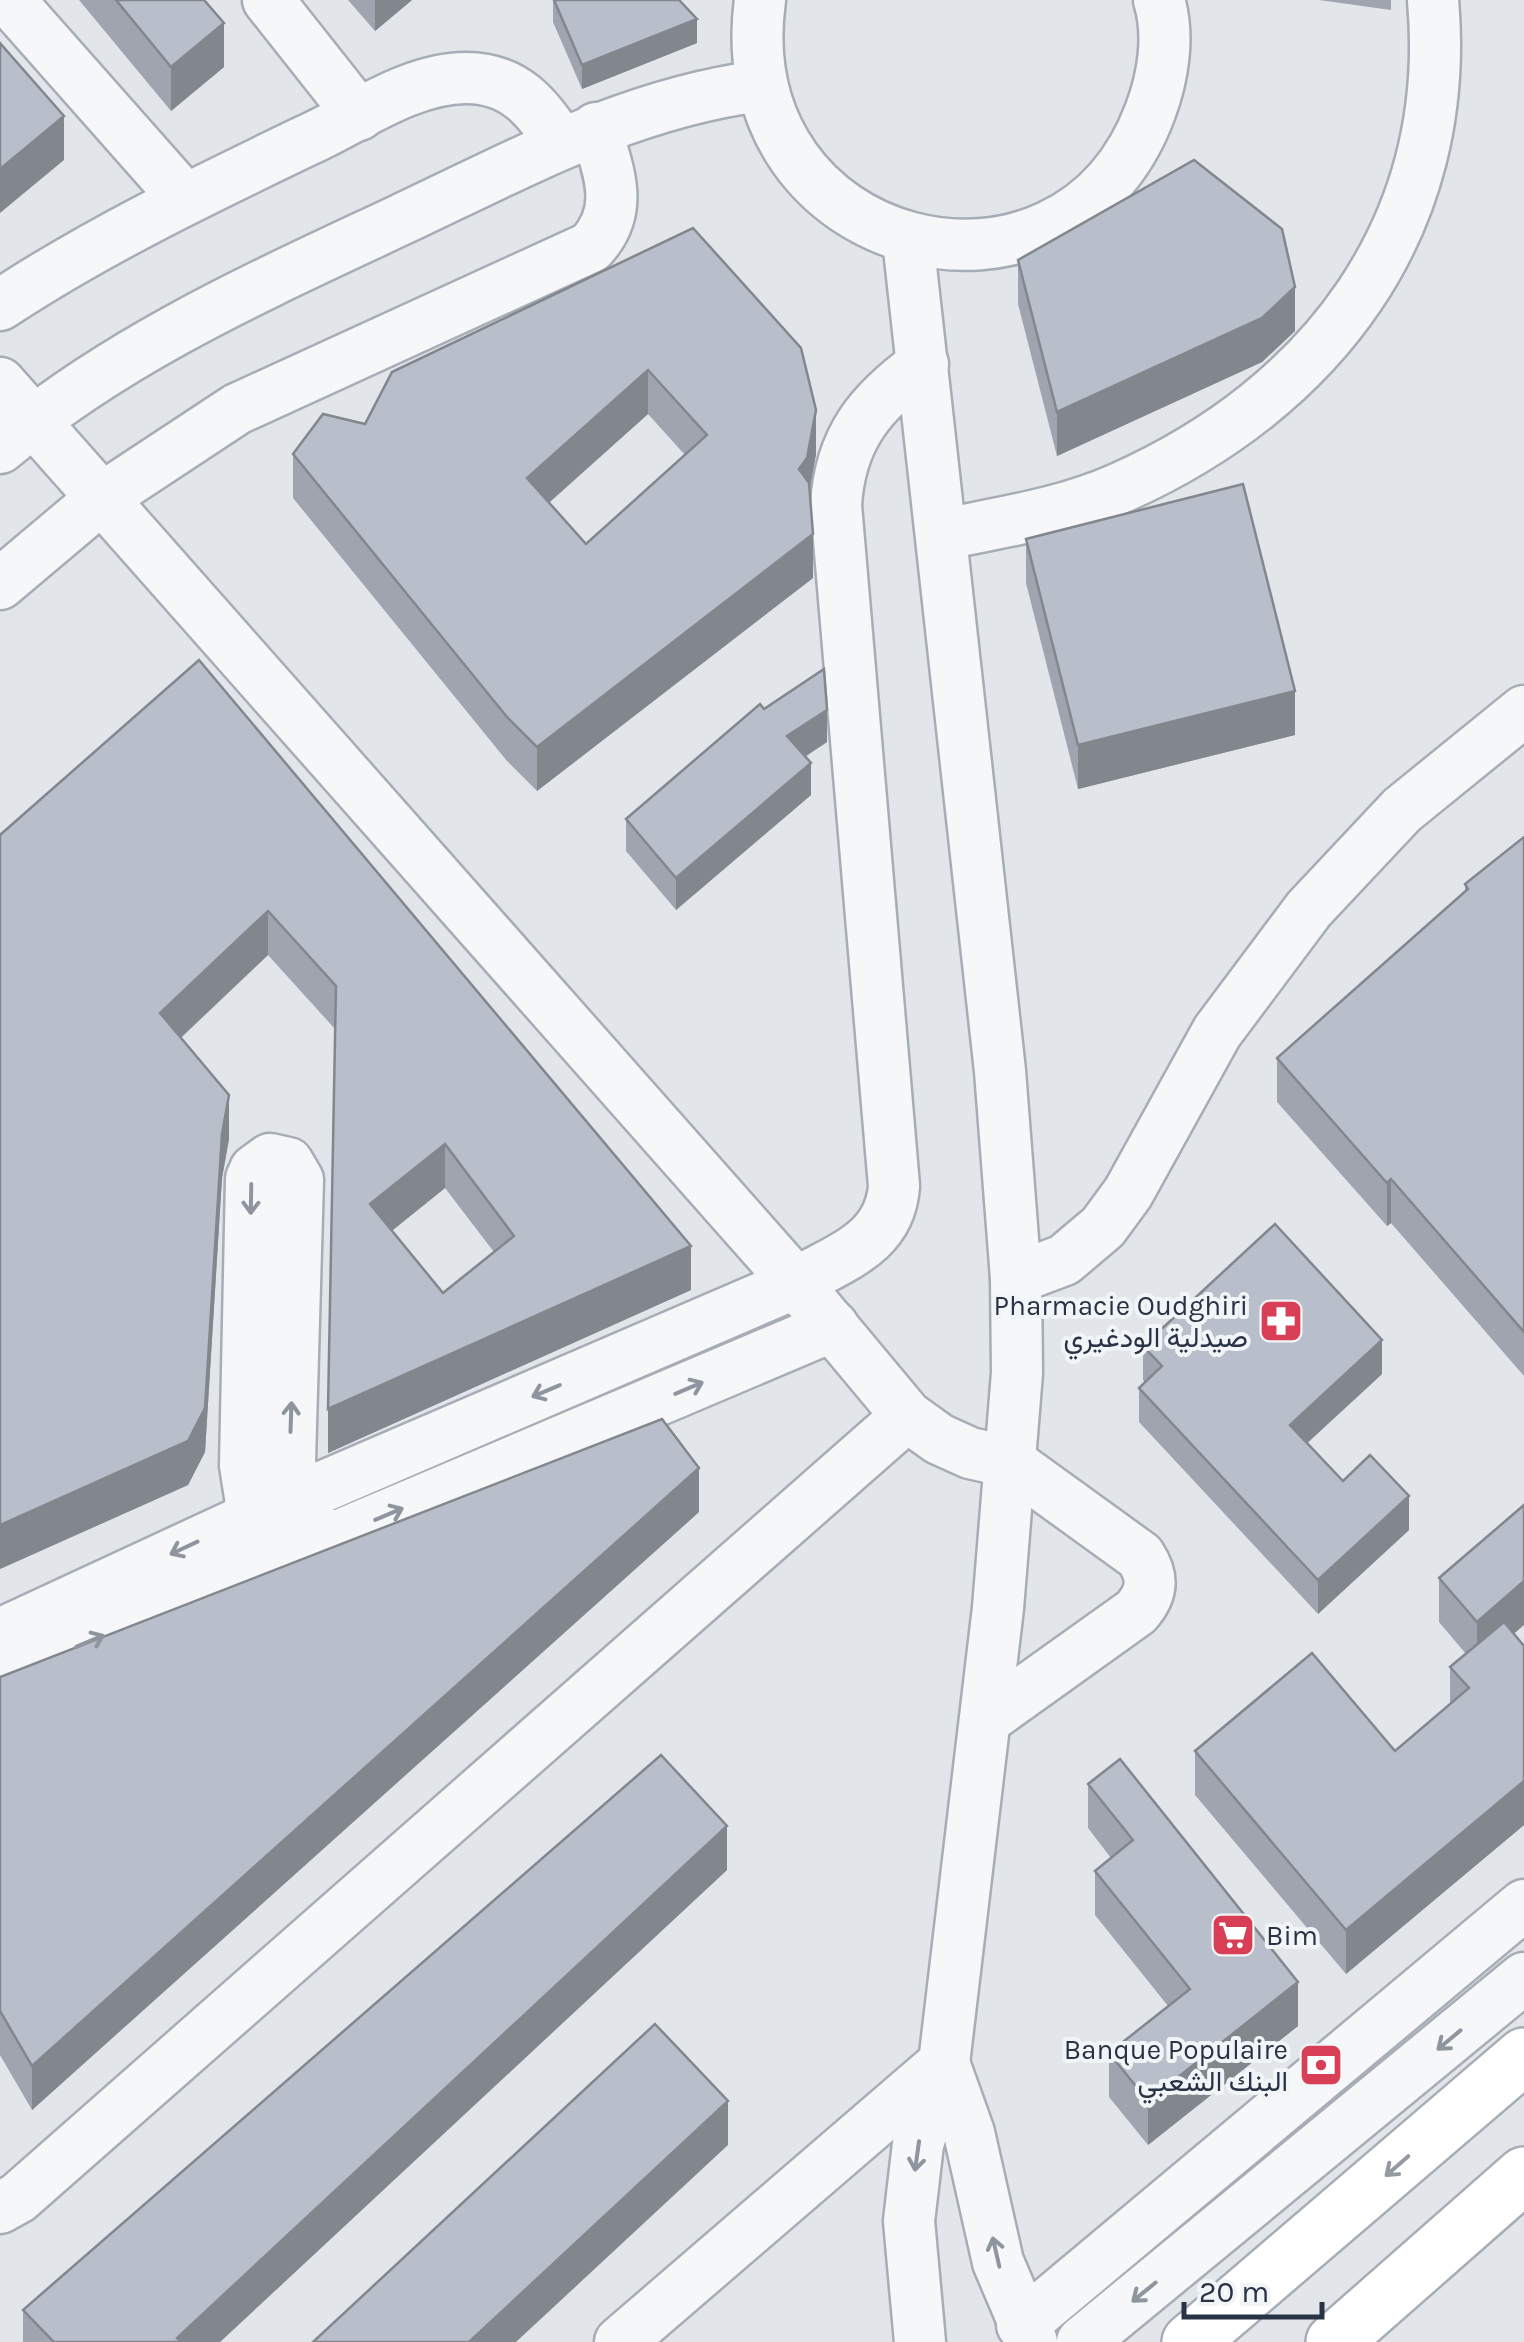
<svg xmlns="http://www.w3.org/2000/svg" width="1524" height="2342" viewBox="0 0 1524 2342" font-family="Karla,Vazirmatn,sans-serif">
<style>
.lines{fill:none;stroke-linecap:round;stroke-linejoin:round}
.minor-casing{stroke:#a7adb6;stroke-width:55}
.secondary-casing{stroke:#a7adb6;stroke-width:60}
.minor{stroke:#f5f7f9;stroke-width:50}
.secondary{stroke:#fff;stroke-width:55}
.wall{fill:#9fa4ae;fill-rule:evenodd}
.shaded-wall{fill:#82868d}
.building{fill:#b9bfca;stroke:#82868d;stroke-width:2.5;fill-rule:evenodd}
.oneway{stroke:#8f959f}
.oneway2{stroke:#9499a2}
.labels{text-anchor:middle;stroke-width:8;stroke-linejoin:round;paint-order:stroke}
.poi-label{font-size:28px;fill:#293345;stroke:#f2f5f8;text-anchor:end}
</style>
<rect width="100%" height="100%" fill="#e2e6eb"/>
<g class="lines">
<defs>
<g id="minor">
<polyline points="9,0 185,199"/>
<polyline points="268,0 359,115"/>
<path d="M760,0C725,256 1065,340 1150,112C1163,78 1170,36 1159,0"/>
<polyline points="908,240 1000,1071 1016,1278 1017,1373 998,1608 944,2063 918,2144 909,2221 920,2342"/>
<path d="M0,305C100,239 210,187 318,135C363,113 414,78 466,78C514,78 538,107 561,144"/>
<path d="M0,383L796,1283L907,1416L939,1439L970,1453L1010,1462L1140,1556C1154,1577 1153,1593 1136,1612L985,1720"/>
<path d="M0,448C119,348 260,286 400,220C517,165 629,103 760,86"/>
<path d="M944,534C1003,522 1064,513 1120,488C1322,398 1453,227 1433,0"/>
<path d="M0,584L102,498L237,409L591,247C626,209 608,172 596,128"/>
<polyline points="1016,1278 1064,1260 1103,1227 1128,1193 1217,1032 1309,909 1402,810 1524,711"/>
<polyline points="269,1542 251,1503 245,1465 251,1179 255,1170 270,1159 288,1163 298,1180 290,1461 293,1486 313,1525"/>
<path d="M0,1634L257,1515L796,1283C841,1257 890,1243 894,1186L836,505C840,439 870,402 923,364"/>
<polyline points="0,1679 833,1326"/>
<polyline points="944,2063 969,2133 998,2262 1032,2342"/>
<polyline points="0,2208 18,2198 907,1416"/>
<polyline points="1022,2325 1524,1905"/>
<polyline points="620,2342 944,2063"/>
<polyline points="1082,2342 1524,1978"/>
</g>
<g id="secondary">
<polyline points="1190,2342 1524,2056"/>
<polyline points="1334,2342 1524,2175"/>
</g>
</defs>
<use href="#minor" class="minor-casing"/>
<use href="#secondary" class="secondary-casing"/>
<use href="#minor" class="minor"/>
<use href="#secondary" class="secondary"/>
</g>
<g class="wall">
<polygon points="79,0 204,0 224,67 171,111"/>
<polygon points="348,0 412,0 375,31"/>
<polygon points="553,0 697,43 582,89 553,22"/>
<polygon points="1319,0 1391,0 1391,10"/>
<path d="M693,228L816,454L810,490L813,578L537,791L507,761L293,498V454L365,424ZM648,414L685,455L586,544L549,503Z"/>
<polygon points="1018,260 1295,331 1262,362 1057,456 1018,304"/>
<polygon points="1026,539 1295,735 1078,789 1026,583"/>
<path d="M199,660L691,1290L328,1453L335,1029L268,955L181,1038L229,1139L222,1178L205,1452L188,1485L0,1569ZM445,1188L494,1252L443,1293L392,1231Z"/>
<polygon points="764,709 827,742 805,757 811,795 676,910 626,851 626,819"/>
<polygon points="1524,837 1524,1376 1391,1223 1387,1226 1277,1102 1277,1058 1465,892 1465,884"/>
<polygon points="1143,1346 1382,1374 1307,1443 1343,1481 1409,1530 1318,1614 1139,1422 1139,1388 1145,1382 1143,1380"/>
<polygon points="699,1512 32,2110 0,2055 0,1677"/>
<polygon points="1439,1578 1514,1634 1524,1646 1524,1825 1346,1974 1195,1795 1195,1751 1395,1751 1450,1704 1450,1667 1466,1654 1439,1622"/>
<polygon points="1088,1784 1298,2026 1148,2145 1109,2097 1109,2053 1168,2006 1095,1915 1095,1871 1111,1858 1088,1828"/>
<polygon points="727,1870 220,2342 23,2342 23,2310"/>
</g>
<g class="shaded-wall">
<polygon points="375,0 412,0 375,31"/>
<polygon points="697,19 697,43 582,89 582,65"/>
<polygon points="224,23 224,67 171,111 171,67"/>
<polygon points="64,116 64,160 0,213 0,169"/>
<polygon points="1295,287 1295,331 1262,362 1057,456 1057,412"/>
<polygon points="648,370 648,414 527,522 527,478"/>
<polygon points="816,410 816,454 807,502 799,469"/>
<polygon points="813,534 813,578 537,791 537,747"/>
<polygon points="1295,691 1295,735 1078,789 1078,745"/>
<polygon points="827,710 827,742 787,768 787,736"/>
<polygon points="811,763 811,795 676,910 676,878"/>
<polygon points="268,911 268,955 160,1057 160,1013"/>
<polygon points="229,1095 229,1139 222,1178 205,1452 188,1485 0,1569 0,1525 222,1134"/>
<polygon points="445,1144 445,1188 370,1248 370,1204"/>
<polygon points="1391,1179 1391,1223 1387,1226 1387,1183"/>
<polygon points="691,1246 691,1290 328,1453 328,1409"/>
<polygon points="1382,1340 1382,1374 1290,1459 1290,1425"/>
<polygon points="699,1468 699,1512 32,2110 32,2066"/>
<polygon points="1409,1496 1409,1530 1318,1614 1318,1580"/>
<polygon points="1524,1581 1524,1625 1477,1666 1477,1622"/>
<polygon points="1524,1781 1524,1825 1346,1974 1346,1930"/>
<polygon points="727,1826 727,1870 220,2342 177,2342 177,2338"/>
<polygon points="1298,1982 1298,2026 1148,2145 1148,2101"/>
<polygon points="728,2101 728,2145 516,2342 469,2342"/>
</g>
<g class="building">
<polygon points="116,0 204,0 224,23 171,67"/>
<polygon points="554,0 679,0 697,19 582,65"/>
<polygon points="0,43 64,116 0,169"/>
<polygon points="1194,160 1282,229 1295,287 1262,318 1057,412 1018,260"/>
<path d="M693,228L801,348L816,410L807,458L799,469L809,483L813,534L537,747L507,717L293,454L323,414L365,424L392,372ZM648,370L707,435L586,544L527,478Z"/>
<polygon points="1243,484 1295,691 1078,745 1026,539"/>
<path d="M199,660L691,1246L328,1409L336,986L268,911L160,1013L229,1095L222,1134L205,1408L188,1441L0,1525V835ZM445,1144L514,1236L443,1293L370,1204Z"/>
<polygon points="824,669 827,710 787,736 811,763 676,878 626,819 760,704 764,709"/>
<polygon points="1524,837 1524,1332 1391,1179 1387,1183 1277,1058 1468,889 1465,884"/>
<polygon points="1275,1224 1382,1340 1290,1425 1343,1481 1370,1455 1409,1496 1318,1580 1139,1388 1162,1366 1143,1346"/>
<polygon points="662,1419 699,1468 32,2066 0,2011 0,1677"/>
<polygon points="1524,1505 1524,1581 1477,1622 1439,1578"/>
<polygon points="1504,1622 1524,1646 1524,1781 1346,1930 1195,1751 1312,1653 1395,1751 1469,1688 1450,1667"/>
<polygon points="661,1755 727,1826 177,2338 181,2342 54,2342 23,2310"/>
<polygon points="1120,1759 1298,1982 1148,2101 1109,2053 1190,1989 1095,1871 1133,1840 1088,1784"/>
<polygon points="655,2024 728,2101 469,2342 313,2342"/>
</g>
<defs><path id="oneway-shaft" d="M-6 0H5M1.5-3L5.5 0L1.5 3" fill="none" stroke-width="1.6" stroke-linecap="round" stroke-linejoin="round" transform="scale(2.5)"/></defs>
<g class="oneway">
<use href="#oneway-shaft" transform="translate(251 1199) rotate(91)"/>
<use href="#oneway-shaft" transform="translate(689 1388) rotate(-23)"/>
<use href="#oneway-shaft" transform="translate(546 1391) rotate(157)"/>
<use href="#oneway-shaft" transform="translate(291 1417) rotate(-88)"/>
<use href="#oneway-shaft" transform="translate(389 1514) rotate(-23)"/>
<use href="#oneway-shaft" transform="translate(184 1548) rotate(155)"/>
<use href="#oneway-shaft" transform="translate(90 1641) rotate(-23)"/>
<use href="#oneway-shaft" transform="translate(1449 2040) rotate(140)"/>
<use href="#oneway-shaft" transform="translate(917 2156) rotate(98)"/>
<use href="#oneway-shaft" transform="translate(996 2252) rotate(-103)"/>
<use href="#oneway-shaft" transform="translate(1144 2292) rotate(141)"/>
</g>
<use class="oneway2" href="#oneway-shaft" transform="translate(1397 2166) rotate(139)"/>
<defs>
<symbol id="pharmacy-square" viewBox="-11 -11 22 22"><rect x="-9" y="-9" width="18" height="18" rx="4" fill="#d83f56" stroke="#f2f5f8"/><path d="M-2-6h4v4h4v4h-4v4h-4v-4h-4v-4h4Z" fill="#fff"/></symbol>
<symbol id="supermarket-square" viewBox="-11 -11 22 22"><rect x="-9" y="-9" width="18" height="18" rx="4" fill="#d83f56" stroke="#f2f5f8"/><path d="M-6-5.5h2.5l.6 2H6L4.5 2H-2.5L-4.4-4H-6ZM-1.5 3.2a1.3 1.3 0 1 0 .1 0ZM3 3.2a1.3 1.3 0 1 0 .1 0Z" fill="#fff"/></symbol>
<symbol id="bank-square" viewBox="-11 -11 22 22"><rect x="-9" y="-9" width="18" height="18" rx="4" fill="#d83f56" stroke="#f2f5f8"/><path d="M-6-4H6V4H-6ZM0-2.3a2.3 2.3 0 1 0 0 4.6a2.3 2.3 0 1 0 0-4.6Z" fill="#fff"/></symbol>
</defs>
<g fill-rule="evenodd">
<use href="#pharmacy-square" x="1256" y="1296" width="50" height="50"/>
<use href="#supermarket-square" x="1208" y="1910" width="50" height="50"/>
<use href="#bank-square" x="1296" y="2040" width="50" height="50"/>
</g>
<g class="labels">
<g class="poi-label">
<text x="1248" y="1315">Pharmacie Oudghiri<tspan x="1248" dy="32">صيدلية الودغيري</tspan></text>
<text x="1266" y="1945" text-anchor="start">Bim</text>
<text x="1288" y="2059">Banque Populaire<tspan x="1288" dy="32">البنك الشعبي</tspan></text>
</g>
</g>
<path d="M1184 2302v15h138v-15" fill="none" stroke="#293345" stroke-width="5"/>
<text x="1199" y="2302" font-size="30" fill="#293345" stroke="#f2f5f8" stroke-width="8" paint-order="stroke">20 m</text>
</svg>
